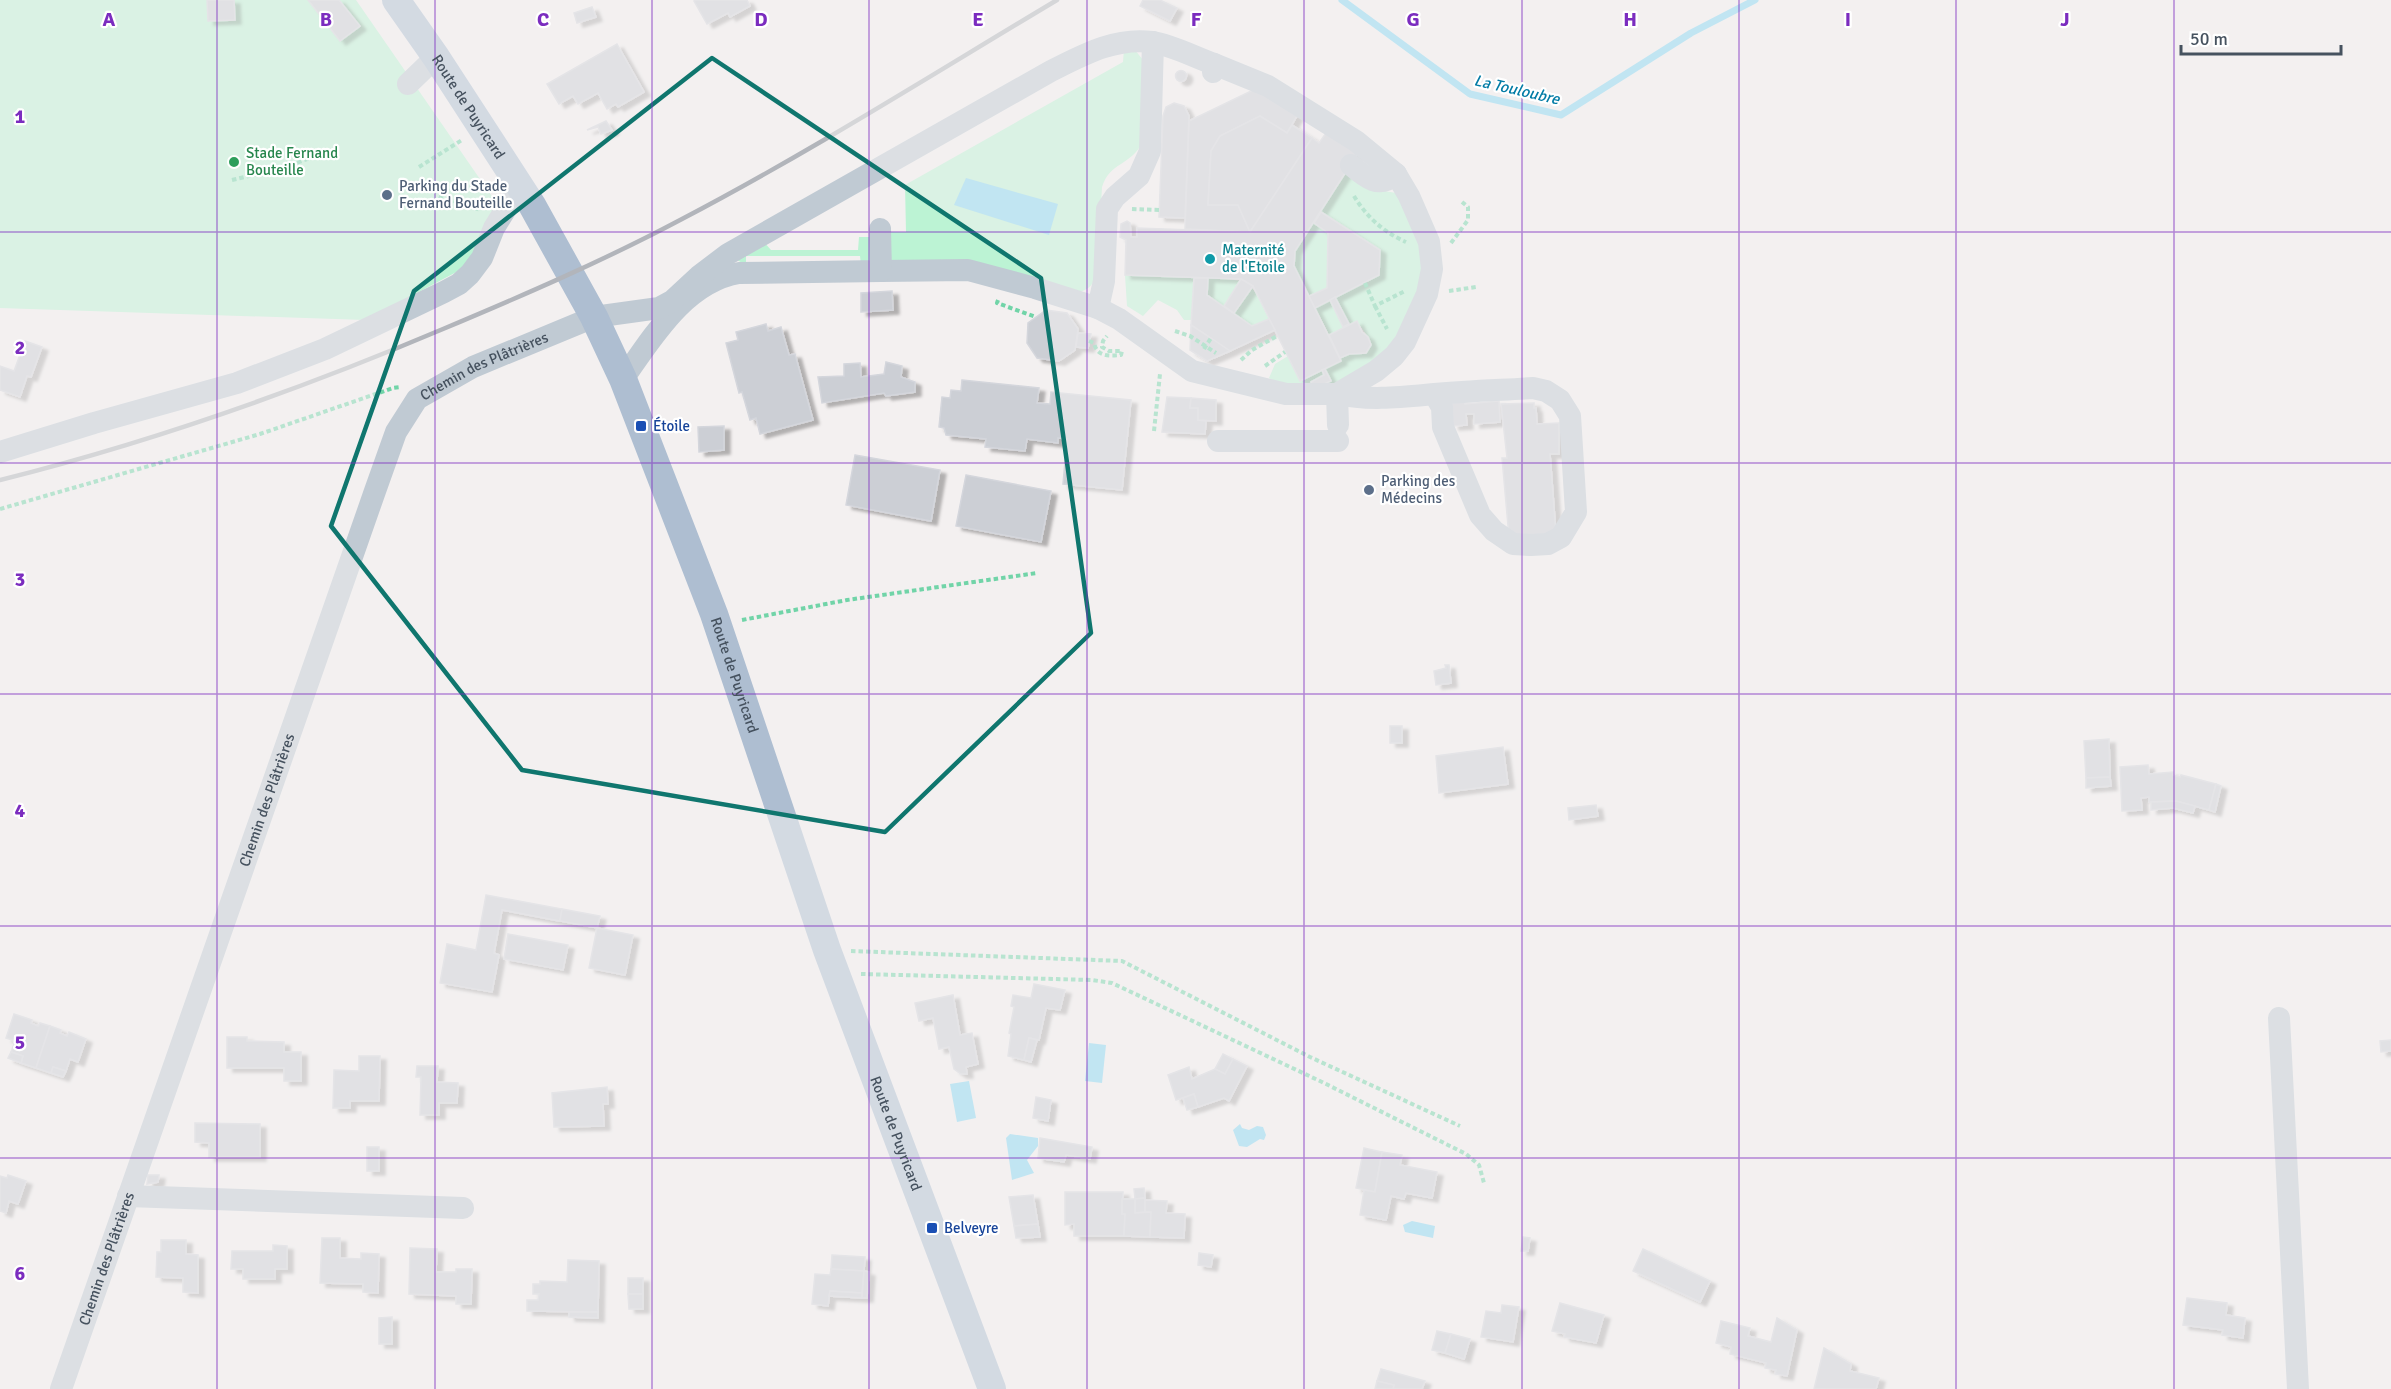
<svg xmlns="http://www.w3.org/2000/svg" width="2391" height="1389" viewBox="0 0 2391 1389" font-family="Signika,sans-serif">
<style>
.green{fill:#bcf3d4}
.water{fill:#86d7f3}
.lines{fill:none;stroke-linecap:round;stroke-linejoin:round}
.stream{stroke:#86d7f3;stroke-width:7}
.building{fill:#cccfd5;stroke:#d4d6dc;stroke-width:1.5;filter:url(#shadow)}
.path{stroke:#71d4a8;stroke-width:4;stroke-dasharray:4.5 3;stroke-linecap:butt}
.minor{stroke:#c0cad3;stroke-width:22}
.major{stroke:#aebed1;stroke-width:28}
.rail{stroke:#b2b5bb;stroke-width:4.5}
.marked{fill:none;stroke:#0f766e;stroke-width:4.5;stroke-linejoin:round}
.grid{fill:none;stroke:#7b2cbf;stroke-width:1.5;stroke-opacity:0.55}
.leisure-dot{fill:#2e9e5b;stroke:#fff;stroke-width:2}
.service-dot{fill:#5c6f8a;stroke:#fff;stroke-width:2}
.culture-dot{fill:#0f9aa8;stroke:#fff;stroke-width:2}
.transit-dot{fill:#1a4fb4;stroke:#fff;stroke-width:2}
.labels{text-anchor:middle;stroke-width:4.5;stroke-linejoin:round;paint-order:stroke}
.street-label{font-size:15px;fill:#46525f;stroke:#fff}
.leisure-label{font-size:15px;fill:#27864d;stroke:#fff;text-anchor:start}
.service-label{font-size:15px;fill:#4e5e75;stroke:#fff;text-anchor:start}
.culture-label{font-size:15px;fill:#0d838f;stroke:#fff;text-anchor:start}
.transit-label{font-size:15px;fill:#164399;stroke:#fff;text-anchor:start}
.water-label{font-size:16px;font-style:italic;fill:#037ca6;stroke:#fff}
.grid-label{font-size:20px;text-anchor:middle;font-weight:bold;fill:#7b2cbf;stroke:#fff;stroke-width:4.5;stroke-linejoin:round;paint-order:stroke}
</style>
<defs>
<filter id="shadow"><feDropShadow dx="6" dy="4" stdDeviation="1.5" flood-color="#0004"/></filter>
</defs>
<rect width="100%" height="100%" fill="#f3f0f0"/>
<g class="green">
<polygon points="0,0 356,0 500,208 464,268 366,320 0,308"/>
<path d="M1124,49L1135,50L1143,60V142C1130,166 1110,162 1102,187L1097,273C1093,284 1091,288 1080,292L889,260L888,232H906L905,185L1123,62Z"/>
<path d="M1346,173L1367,188L1402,194L1422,240L1423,289L1383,359L1340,384L1282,386L1269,378L1275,364L1288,356L1300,381L1341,361L1340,358L1349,354L1366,353L1370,345C1370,336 1361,329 1357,321L1329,335L1294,266L1295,251Z"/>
<polygon points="859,237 873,237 871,259 865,265 861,265 860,256 746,256 746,265 737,260 763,241 771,250 858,250"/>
<polygon points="1125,275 1194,278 1191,320 1184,320 1177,310 1158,300 1143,316 1127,306"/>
<path d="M1208,278C1253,280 1250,280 1269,319L1252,326L1207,295Z"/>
</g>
<g class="water">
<polygon points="966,178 1058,204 1049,235 954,205"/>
<polygon points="1089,1043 1106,1045 1102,1083 1085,1081"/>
<polygon points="969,1081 976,1118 957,1122 950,1084"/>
<polygon points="1240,1124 1242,1128 1249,1130 1257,1126 1263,1127 1266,1135 1264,1140 1260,1139 1247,1147 1239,1146 1233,1130"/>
<polygon points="1010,1134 1038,1138 1038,1146 1027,1160 1034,1173 1012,1180 1006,1138"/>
<polygon points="1412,1221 1435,1226 1433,1238 1405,1232 1403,1225"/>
</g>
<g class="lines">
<polyline class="stream" points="1342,0 1470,94 1561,115 1691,33 1755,0"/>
</g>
<g class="building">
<polygon points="207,0 234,0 235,20 208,21"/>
<polygon points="308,0 339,0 360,26 340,41"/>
<polygon points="696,0 747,0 750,6 730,17 728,13 707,24 694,1"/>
<polygon points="1143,0 1160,0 1177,8 1170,21 1140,6"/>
<polygon points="592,7 596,17 577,23 574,13"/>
<polygon points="617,44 644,92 618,107 616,104 607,109 598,93 578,104 573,96 559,104 547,84"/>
<circle cx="1181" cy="76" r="5.5"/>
<polygon points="1257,88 1297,116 1287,133 1260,116 1220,136 1211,151 1208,205 1238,205 1250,232 1185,229 1189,121"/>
<polygon points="1174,103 1184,106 1189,116 1185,218 1159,217 1163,116 1166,107"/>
<polygon points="1260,116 1287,133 1292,125 1312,138 1250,232 1238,205 1208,205 1211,151 1220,136"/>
<polygon points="606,121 612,130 601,134 598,127 587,130"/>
<polygon points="1326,133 1358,153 1295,251 1294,266 1341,361 1300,381 1253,286 1241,279 1125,275 1126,240 1120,237 1121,224 1127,221 1130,223 1131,237 1137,237 1137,228 1250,232 1312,138 1319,143"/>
<polygon points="1321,212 1380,250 1379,275 1315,308 1309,296 1327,288 1328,233 1314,223"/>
<polygon points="1194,278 1208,278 1207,295 1252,326 1269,319 1275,330 1230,351 1191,325"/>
<polygon points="1241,279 1253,286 1234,313 1224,306"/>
<polygon points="892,291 893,310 861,312 861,293"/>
<polygon points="1335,297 1349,324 1343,327 1330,300"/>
<polygon points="1046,310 1067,313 1078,329 1075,350 1059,361 1037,358 1027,343 1028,323"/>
<polygon points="1357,321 1362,332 1368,337 1371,345 1366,353 1349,354 1340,358 1329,335"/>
<polygon points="766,324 768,331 781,327 789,355 795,354 813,420 760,434 756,418 750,420 742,392 739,393 726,343 738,340 736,332"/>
<polygon points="1191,325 1211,338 1230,351 1207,361 1190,350"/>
<polygon points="1078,333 1091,334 1088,348 1076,347"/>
<polygon points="25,341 42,347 31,377 27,376 20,397 0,390 0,366 14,371"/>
<polygon points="886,362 902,366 901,377 915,382 915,392 886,396 884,393 822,403 818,377 844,376 844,364 860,363 861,377 884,374"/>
<polygon points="1325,369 1331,381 1315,388 1311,382 1324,375 1322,370"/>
<polygon points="962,380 1039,388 1037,403 1050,404 1051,392 1131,400 1122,490 1063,484 1067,439 1058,438 1058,443 1027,439 1025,451 985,447 986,439 946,435 944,428 939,427 942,397 950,398 951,390 961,391"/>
<polygon points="1167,397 1191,398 1190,408 1198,408 1198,420 1206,421 1205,434 1162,432"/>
<polygon points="1191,398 1216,400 1216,421 1198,420 1198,408 1190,408"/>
<polygon points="1464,400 1465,404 1499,401 1500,422 1474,424 1474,414 1466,414 1467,425 1453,426 1452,401"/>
<polygon points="1534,403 1534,408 1536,408 1537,424 1559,423 1559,454 1550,454 1556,534 1509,537 1502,458 1507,458 1501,404"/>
<polygon points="724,426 724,450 699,452 698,427"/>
<polygon points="855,455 940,470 931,521 846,505"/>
<polygon points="966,475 1051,491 1041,542 956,526"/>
<polygon points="1445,665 1449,665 1451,683 1436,685 1434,671 1446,668"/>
<rect x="1390" y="726" width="12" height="17"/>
<polygon points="2109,739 2110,777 2086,778 2084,741"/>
<polygon points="1503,747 1508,784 1439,793 1436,756"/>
<polygon points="2148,765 2149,774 2173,772 2173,775 2180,777 2181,775 2216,784 2209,810 2176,801 2149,802 2149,797 2141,798 2142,810 2122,811 2120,767"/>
<polygon points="2110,777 2111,786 2086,788 2086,778"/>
<polygon points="2216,784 2221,786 2215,812 2209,810"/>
<polygon points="2176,801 2195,806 2193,813 2173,808 2151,810 2151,802"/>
<polygon points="1596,805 1598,816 1569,820 1568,808"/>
<polygon points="486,895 562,909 560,921 502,910 494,953 499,955 492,992 440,983 447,944 476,950"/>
<polygon points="562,909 600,916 597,928 560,921"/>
<polygon points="597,928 633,935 625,975 589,968"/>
<polygon points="508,934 568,945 563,970 504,959"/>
<polygon points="1034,984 1065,990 1060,1010 1046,1008 1039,1040 1029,1038 1024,1060 1008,1056 1011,1034 1009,1033 1014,1007 1011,1006 1013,995 1031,998"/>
<polygon points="953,995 960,1035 972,1033 978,1064 966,1067 967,1074 961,1074 954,1069 949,1047 939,1049 933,1018 919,1021 915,1003"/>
<polygon points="14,1014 32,1020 31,1023 38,1026 40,1023 50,1026 36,1068 21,1063 23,1056 11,1052 15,1041 6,1038"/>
<polygon points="50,1026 61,1030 60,1033 67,1036 69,1032 86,1039 78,1062 70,1059 66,1071 53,1067 51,1073 36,1068"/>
<polygon points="227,1037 247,1037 247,1041 284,1042 284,1052 301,1052 301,1081 284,1081 284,1068 227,1068"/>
<polygon points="1029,1038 1037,1040 1031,1062 1024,1060"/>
<polygon points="2391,1040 2391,1051 2381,1052 2380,1041"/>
<polygon points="11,1052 23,1056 21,1063 8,1058"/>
<polygon points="1223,1054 1233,1059 1225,1074 1215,1069"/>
<polygon points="359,1056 380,1056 379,1101 350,1101 350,1108 333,1108 334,1070 359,1071"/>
<polygon points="1233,1059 1247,1066 1229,1101 1224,1098 1198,1107 1194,1094 1176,1100 1168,1075 1189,1067 1192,1079 1215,1069 1225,1074"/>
<polygon points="417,1066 438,1066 437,1082 458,1083 457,1103 439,1103 439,1115 420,1115 421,1077 416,1077"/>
<polygon points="53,1067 66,1071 63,1077 51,1073"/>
<polygon points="607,1087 608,1104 603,1104 604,1126 554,1127 552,1093"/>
<polygon points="1194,1094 1198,1107 1187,1110 1183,1098"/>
<polygon points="1036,1097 1051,1100 1048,1121 1033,1118"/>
<polygon points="195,1123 260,1124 260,1157 209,1157 209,1143 195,1142"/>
<polygon points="1040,1138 1092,1147 1090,1159 1066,1155 1064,1162 1038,1158"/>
<rect x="367" y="1147" width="12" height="24"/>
<polygon points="1364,1148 1382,1152 1375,1192 1356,1188"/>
<polygon points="1382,1152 1402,1155 1400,1165 1437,1172 1432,1198 1406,1193 1404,1199 1391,1196 1386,1220 1360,1215 1364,1190 1375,1192"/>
<polygon points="8,1175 26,1181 18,1204 9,1201 6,1213 0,1211 0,1176 7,1178"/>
<polygon points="148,1175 159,1175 158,1182 147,1184"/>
<polygon points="1144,1188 1145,1198 1135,1199 1134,1189"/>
<polygon points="1065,1192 1123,1192 1122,1214 1125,1214 1124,1236 1074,1236 1074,1224 1065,1225"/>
<polygon points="1033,1195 1038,1224 1014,1226 1009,1197"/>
<polygon points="1145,1198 1145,1212 1135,1213 1135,1199"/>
<polygon points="1122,1199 1135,1199 1135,1213 1151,1212 1150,1237 1124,1236 1125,1214 1122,1214"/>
<polygon points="1145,1200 1167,1201 1166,1213 1185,1214 1184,1238 1150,1237 1151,1212 1145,1212"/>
<polygon points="1038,1224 1040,1237 1016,1238 1014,1226"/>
<polygon points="1523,1237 1530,1238 1528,1251 1521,1251"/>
<polygon points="322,1238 340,1238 340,1258 361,1259 361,1253 379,1254 378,1293 363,1292 363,1284 320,1283"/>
<polygon points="161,1240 186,1240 186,1254 198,1255 198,1293 183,1292 183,1278 156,1277 157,1252 161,1252"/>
<polygon points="273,1245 287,1246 287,1269 275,1269 275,1279 243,1279 243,1269 231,1269 232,1251 273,1251"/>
<polygon points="410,1248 437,1249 436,1272 456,1272 456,1269 472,1269 471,1304 456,1304 456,1296 409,1294"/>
<polygon points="1643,1249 1710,1281 1700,1302 1633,1271"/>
<polygon points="1199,1253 1213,1255 1211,1267 1198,1265"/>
<polygon points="832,1255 865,1257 864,1271 831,1269"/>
<polygon points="568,1260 599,1261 598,1312 527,1311 527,1300 538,1300 539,1294 533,1294 533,1284 540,1284 540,1281 567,1282"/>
<polygon points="831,1269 864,1271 862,1293 830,1291 828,1306 812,1304 815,1274 830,1275"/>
<polygon points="864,1271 869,1272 867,1298 862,1298"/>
<rect x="628" y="1278" width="15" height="16"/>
<polygon points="830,1291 862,1293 862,1298 829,1296"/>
<polygon points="628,1294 643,1294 643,1309 629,1309"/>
<polygon points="2187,1298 2227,1303 2226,1315 2245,1318 2243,1338 2222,1335 2223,1330 2183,1325"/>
<polygon points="1560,1303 1604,1315 1596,1343 1564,1337 1565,1334 1552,1331"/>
<polygon points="1502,1305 1519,1307 1513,1342 1481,1337 1486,1311 1501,1313"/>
<polygon points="569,1312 598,1312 598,1318 569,1317"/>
<polygon points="392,1317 392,1344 379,1344 379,1318"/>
<polygon points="1777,1318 1797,1330 1787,1376 1775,1374 1776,1370 1765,1368 1766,1363 1730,1354 1731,1347 1716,1343 1721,1321 1750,1328 1748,1336 1771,1342"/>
<polygon points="1437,1331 1451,1334 1445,1353 1432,1350"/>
<polygon points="1451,1334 1470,1339 1464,1359 1445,1353"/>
<polygon points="1824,1348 1851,1364 1850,1371 1879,1378 1876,1389 1814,1389"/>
<polygon points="1381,1369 1425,1381 1422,1389 1393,1389 1394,1385 1377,1381"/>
<polygon points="1377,1381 1394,1385 1393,1389 1375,1389"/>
</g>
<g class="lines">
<g class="path">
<polyline points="419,167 462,140"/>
<polyline points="232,180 282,168 319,155"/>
<polyline points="439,196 481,210"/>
<path d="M1354,196C1366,216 1383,232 1406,242"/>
<polyline points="1132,209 1160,210"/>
<polyline points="1451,243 1468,220 1468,207 1462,202"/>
<polyline points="1365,283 1375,306 1405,291"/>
<polyline points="1449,291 1476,287"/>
<polyline points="998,300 997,303 1036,317"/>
<polyline points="1375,306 1387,329"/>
<polyline points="1175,331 1190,336 1216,353"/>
<path d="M1089,341L1094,343C1097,357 1109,356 1121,355L1122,351H1109L1102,347L1103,341L1107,336"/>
<polyline points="1204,349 1211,338"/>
<polyline points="1241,360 1252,350 1277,336"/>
<polyline points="1265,366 1285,352"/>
<polyline points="1154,431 1160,374"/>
<polyline points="0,509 260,434 393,388 401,387"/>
<polyline points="742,620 847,600 1037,573"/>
<polyline points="851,951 1122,961 1310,1057 1460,1126"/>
<polyline points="861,974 1092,980 1112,983 1322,1082 1466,1154 1479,1165 1484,1183"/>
</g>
<g class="minor">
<polyline points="408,84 436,57"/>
<path d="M1351,165C1366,178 1379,189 1396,174"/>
<polyline points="881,271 968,270 1035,288 1098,308 1119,319 1192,371 1286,394 1337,394 1376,371 1394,356 1405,342 1427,294 1432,269 1429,242 1409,196 1396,174 1356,141 1268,86 1214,64"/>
<polyline points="1098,308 1104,281 1107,209 1115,197 1139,176 1150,151 1153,42"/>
<path d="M623,379C652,338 685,282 739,273L881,271L880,229"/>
<path d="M1338,425L1337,394C1369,401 1402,397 1435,394C1467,391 1500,390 1533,388L1546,391L1560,400L1570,416L1576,512L1561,537L1548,544L1531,545L1513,544L1494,531L1480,515L1443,427L1442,407L1434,394"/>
<polyline points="1218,441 1338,441"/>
<polyline points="0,452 94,423 237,383 325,349 444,292 459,284 470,274 482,258 494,228 520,186"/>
<polyline points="2279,1018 2298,1389"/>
<polyline points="128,1196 463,1208"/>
<path id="s1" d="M61,1389L375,491L396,432L417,399L473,367L594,317L659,308L672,301L699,276L728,254L1051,71C1083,55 1115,37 1152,42C1172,45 1194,57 1214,64L1213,72"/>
</g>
<path class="major" id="s2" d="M396,0L436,57L532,205L594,317L623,379L714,614L827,950L992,1389"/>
<path class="rail" d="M0,480C152,442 299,390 443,329C524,295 605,260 682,219C810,152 933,74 1057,0"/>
</g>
<path d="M0 0H2391V1389H0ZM712,58L1041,278L1091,633L885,832L522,770L331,526L414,291Z" fill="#f3f0f0" fill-opacity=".55" fill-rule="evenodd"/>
<path class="marked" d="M712,58L1041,278L1091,633L885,832L522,770L331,526L414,291Z"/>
<path class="grid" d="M217,0V1389M435,0V1389M652,0V1389M869,0V1389M1087,0V1389M1304,0V1389M1522,0V1389M1739,0V1389M1956,0V1389M2174,0V1389M0,232H2391M0,463H2391M0,694H2391M0,926H2391M0,1158H2391"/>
<circle class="leisure-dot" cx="234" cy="162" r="6"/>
<g class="service-dot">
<circle cx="387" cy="195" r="6"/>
<circle cx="1369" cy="490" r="6"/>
</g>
<circle class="culture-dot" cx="1210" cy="259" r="6"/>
<g class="transit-dot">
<rect x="635" y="420" width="12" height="12" rx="3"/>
<rect x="926" y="1222" width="12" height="12" rx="3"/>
</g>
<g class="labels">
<g class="street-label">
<text dy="5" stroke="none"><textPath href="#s2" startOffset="129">Route de Puyricard</textPath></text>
<text dy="5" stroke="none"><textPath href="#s1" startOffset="1128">Chemin des Plâtrières</textPath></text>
<text dy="5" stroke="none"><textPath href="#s2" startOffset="759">Route de Puyricard</textPath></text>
<text dy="5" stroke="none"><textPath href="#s1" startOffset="624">Chemin des Plâtrières</textPath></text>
<text dy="5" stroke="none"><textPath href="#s2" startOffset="1245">Route de Puyricard</textPath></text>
<text dy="5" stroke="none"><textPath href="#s1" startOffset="138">Chemin des Plâtrières</textPath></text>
</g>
<g class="leisure-label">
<text x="246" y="158">Stade Fernand<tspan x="246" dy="17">Bouteille</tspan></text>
</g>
<g class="service-label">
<text x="399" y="191">Parking du Stade<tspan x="399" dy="17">Fernand Bouteille</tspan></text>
<text x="1381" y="486">Parking des<tspan x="1381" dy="17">Médecins</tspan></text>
</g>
<g class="culture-label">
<text x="1222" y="255">Maternité<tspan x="1222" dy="17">de l'Etoile</tspan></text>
</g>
<g class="transit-label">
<text x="653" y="431">Étoile</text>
<text x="944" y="1233">Belveyre</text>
</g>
<g class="water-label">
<text transform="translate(1517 89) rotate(13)" y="6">La Touloubre</text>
</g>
</g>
<g class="grid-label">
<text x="109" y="26">A</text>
<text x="326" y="26">B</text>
<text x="543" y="26">C</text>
<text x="761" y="26">D</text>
<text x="978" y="26">E</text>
<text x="1196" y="26">F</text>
<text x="1413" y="26">G</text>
<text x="1630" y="26">H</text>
<text x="1848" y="26">I</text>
<text x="2065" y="26">J</text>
<text x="20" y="123">1</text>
<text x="20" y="354">2</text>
<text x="20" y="586">3</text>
<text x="20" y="817">4</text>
<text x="20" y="1049">5</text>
<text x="20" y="1280">6</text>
</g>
<path d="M2181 45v9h160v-9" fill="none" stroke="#46525f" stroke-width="3"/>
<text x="2190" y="45" font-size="18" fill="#46525f" stroke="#ffffff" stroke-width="4.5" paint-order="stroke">50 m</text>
</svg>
